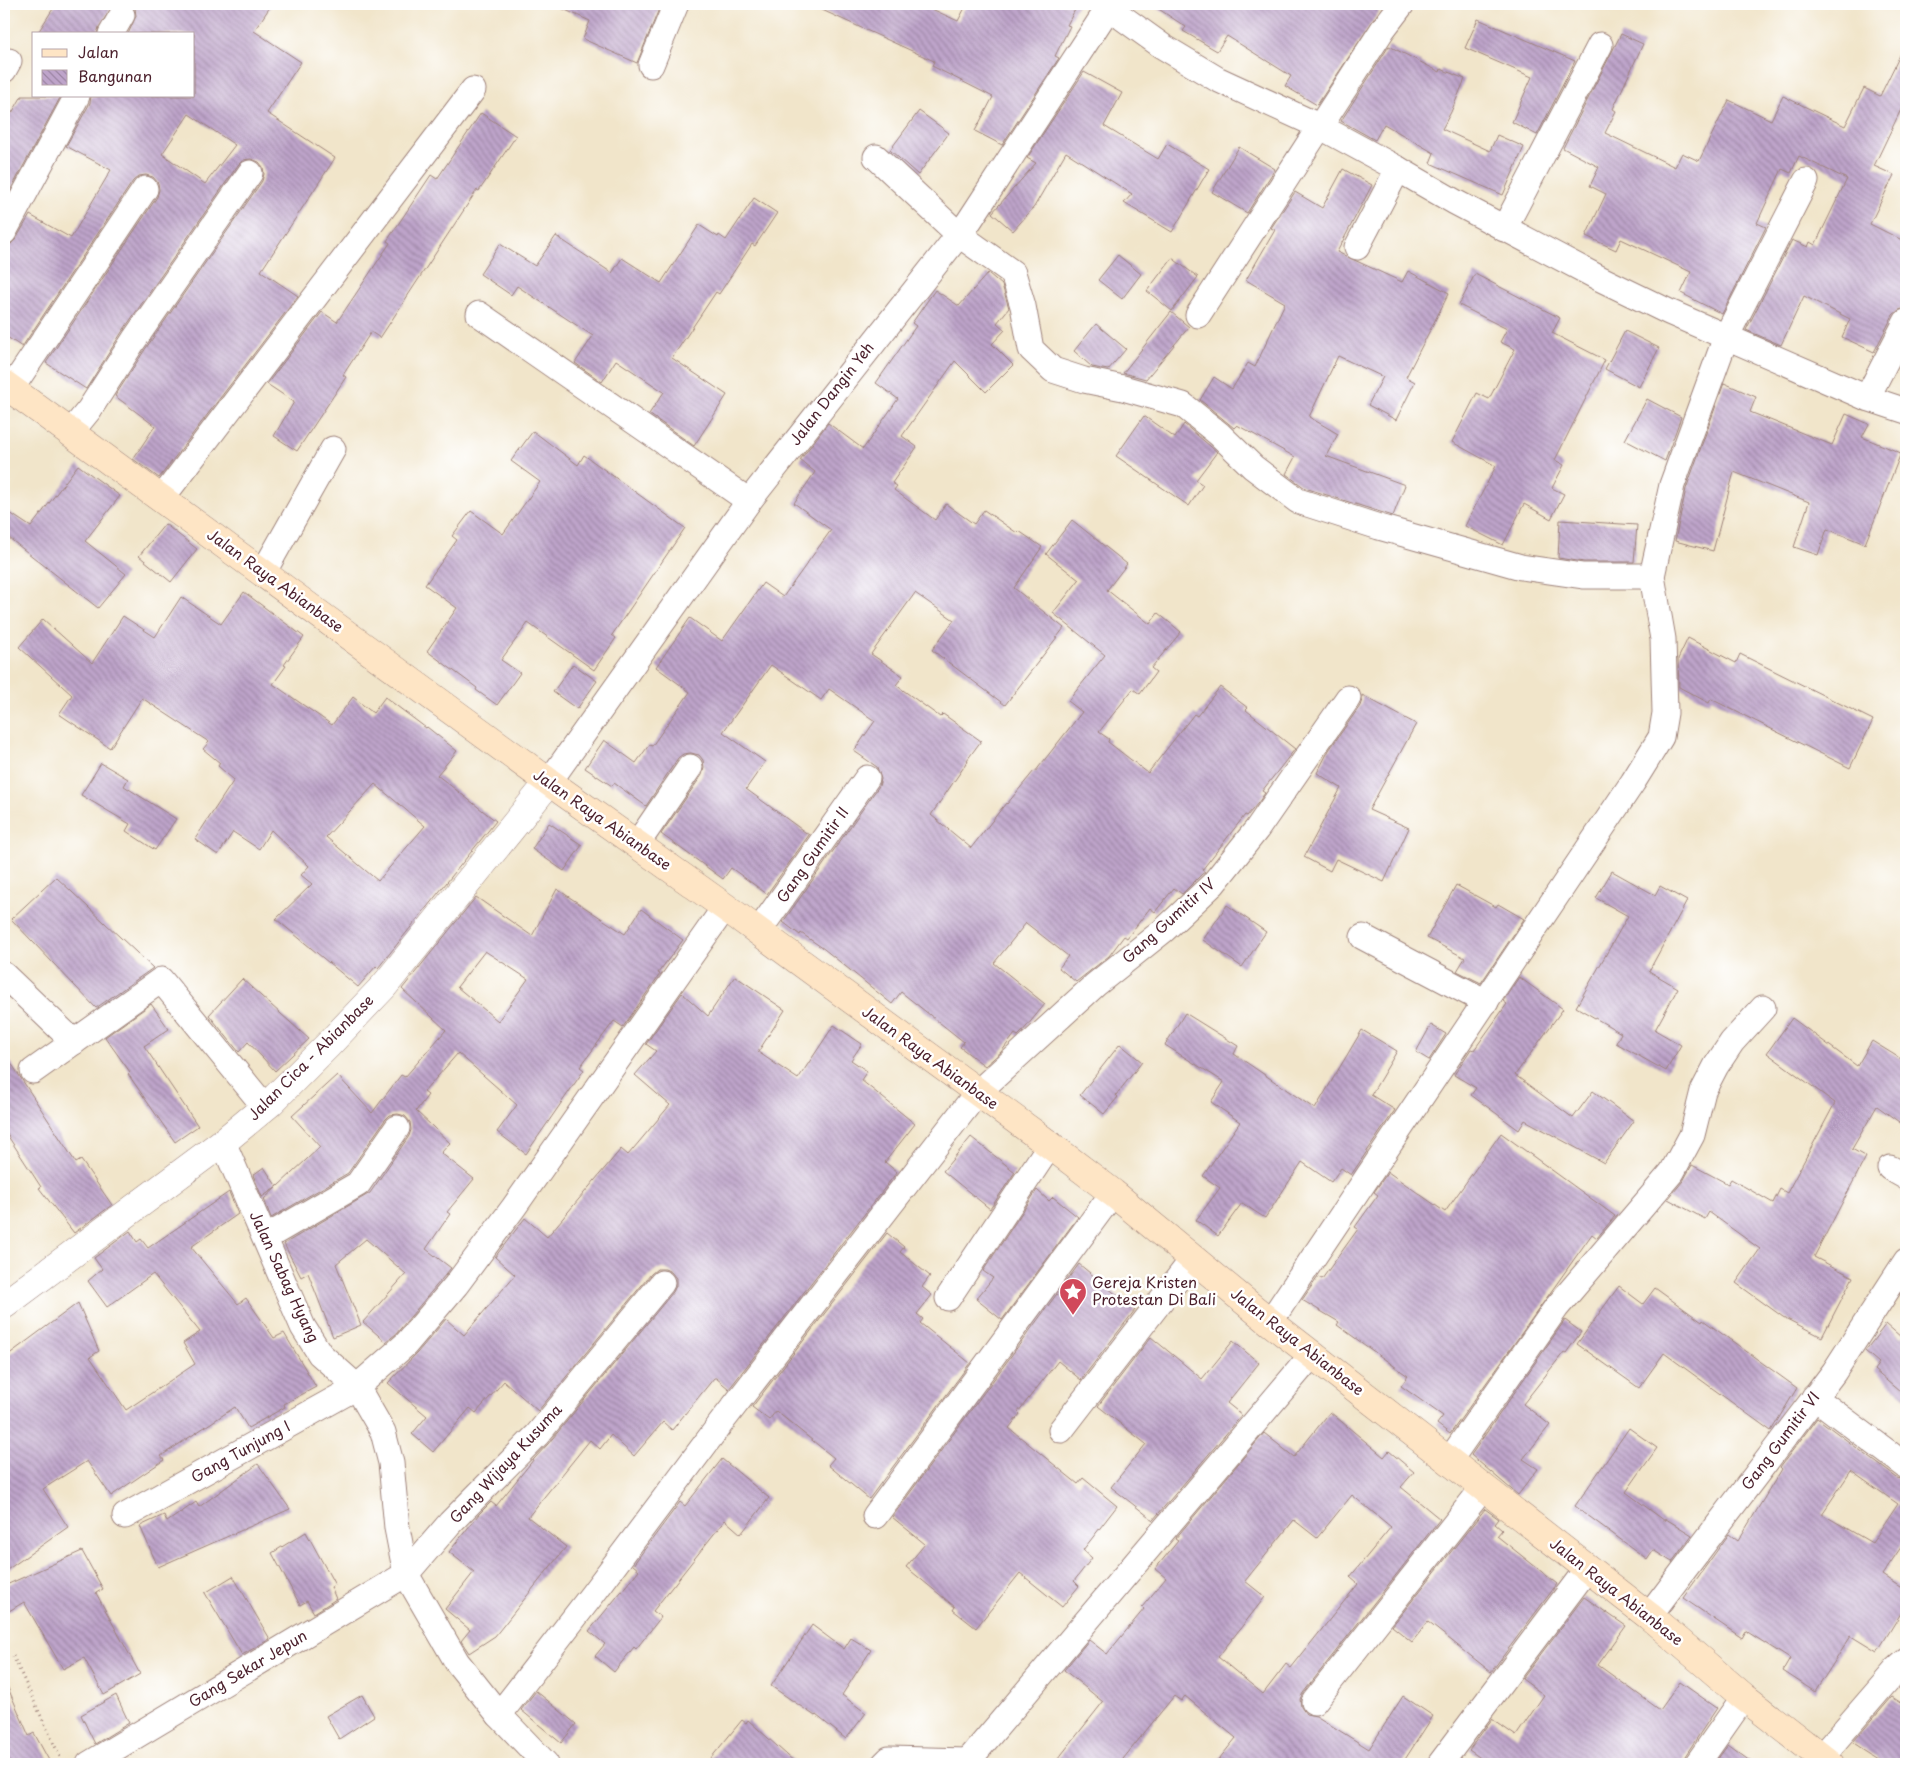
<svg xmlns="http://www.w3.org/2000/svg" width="1910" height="1768" viewBox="0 0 1910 1768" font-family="'Playpen Sans',sans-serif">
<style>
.building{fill:url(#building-back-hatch);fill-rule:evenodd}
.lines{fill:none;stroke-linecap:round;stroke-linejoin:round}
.minor-casing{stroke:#9e827a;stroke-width:27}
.tertiary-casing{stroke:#9e827a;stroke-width:29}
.secondary-casing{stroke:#9e827a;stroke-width:29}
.path{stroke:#9e827a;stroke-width:3;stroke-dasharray:1 4;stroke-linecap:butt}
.minor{stroke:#fff;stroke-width:25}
.tertiary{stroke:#fff;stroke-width:28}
.secondary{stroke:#fee5c5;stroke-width:28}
.labels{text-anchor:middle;stroke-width:5;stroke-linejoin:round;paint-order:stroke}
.street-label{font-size:15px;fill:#4a1f2b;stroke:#fff}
.poi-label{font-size:15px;fill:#4a1f2b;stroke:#fff;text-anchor:start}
</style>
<defs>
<pattern id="building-back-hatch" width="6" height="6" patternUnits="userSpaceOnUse" patternTransform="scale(1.25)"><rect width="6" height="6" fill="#bea4ca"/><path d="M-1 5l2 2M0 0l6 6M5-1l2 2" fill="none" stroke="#9c85a4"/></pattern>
</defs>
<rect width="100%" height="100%" fill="#fff"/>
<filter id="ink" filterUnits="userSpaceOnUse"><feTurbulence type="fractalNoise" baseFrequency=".02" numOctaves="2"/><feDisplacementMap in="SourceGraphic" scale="10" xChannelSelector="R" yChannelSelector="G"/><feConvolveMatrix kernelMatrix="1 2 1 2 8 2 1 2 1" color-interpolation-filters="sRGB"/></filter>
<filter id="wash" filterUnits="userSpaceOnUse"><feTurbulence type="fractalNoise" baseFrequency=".0096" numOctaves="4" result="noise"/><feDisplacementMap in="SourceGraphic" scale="20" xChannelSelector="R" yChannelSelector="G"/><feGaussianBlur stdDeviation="1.12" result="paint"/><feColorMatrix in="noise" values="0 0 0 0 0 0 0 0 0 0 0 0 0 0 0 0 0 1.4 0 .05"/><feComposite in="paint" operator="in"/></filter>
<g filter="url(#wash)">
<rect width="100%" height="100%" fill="#f1e5ca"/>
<g id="blocks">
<g class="building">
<polygon points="56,4 114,4 99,27 97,34 37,34"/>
<path d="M130,4H272L254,31L301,62L267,113L335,158L261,271L298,296L159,478L133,459L155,426L115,396L146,348L262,181L264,174L263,167L259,162L251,159L243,160L238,165L122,332L86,389L46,363L157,197L159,190L158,183L153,177L146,175L139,176L133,181L22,347L4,335V246L11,244L16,239L30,215L71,238L111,170L66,146L90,103L91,96H194V34H128L136,16L135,8ZM189,114L235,145L205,184L162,154Z"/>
<polygon points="552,4 661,4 637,63 583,39 590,21"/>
<polygon points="809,4 921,4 958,21 967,4 1078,4 1067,25 1070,26 1055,56 1059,58 1002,145 975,131 993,97 932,66 934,61"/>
<polygon points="1151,4 1384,4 1317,105 1285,86 1291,76 1227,36 1217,51 1183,31 1186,27"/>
<polygon points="1478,19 1575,61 1537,135 1512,122 1532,77 1465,48"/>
<polygon points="1621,34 1643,44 1613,109 1616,111 1605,133 1675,167 1682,153 1699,161 1729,100 1771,120 1783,96 1845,126 1864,88 1880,96 1906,43 1906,99 1874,166 1894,175 1870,224 1906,242 1906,308 1899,310 1893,315 1874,352 1842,337 1850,319 1804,296 1781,345 1746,330 1792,240 1808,247 1810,242 1815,245 1847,179 1799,156 1791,173 1782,169 1757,223 1766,227 1722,314 1681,293 1691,272 1621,239 1616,250 1586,236 1606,194 1590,186 1599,167 1563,148"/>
<polygon points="1389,46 1440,72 1441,69 1465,79 1451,112 1442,129 1490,151 1497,135 1524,147 1503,195 1430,163 1434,153 1384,124 1375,140 1341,121"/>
<polygon points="1084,72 1122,93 1104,126 1158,159 1167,144 1209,169 1172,232 1124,203 1132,194 1066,152 1034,207 1013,231 992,213 1036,163 1027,158"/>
<polygon points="22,96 61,96 4,202 4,108 12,113"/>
<polygon points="919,111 949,133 918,175 890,150"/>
<polygon points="481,113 516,136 479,191 477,190 380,338 371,332 343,375 346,377 297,451 274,436 294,402 267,384 322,312 337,322 390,243 387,241 431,175 437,179"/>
<polygon points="1239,147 1275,169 1247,213 1212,192"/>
<polygon points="1343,169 1372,185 1337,252 1402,282 1408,271 1449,293 1406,377 1415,382 1396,420 1368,405 1383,377 1338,356 1309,417 1338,434 1326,456 1405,485 1393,516 1305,488 1286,474 1295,457 1237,425 1234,428 1200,400 1214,377 1232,389 1248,363 1255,367 1285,303 1246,280 1275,230 1271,228 1295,192 1322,208"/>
<polygon points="754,198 777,213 755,246 752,244 719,294 716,292 672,358 727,395 694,446 649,414 664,392 616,360 602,382 575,363 593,336 517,286 511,295 480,274 500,244 535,266 556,236 612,273 622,258 661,283 699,225 718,237 719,235 726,240"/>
<polygon points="1118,255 1141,274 1122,299 1098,280"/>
<polygon points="1172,258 1198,277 1172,311 1147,291"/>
<polygon points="988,273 1002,285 1009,308 997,323 1005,330 992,344 1013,365 986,392 955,361 902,436 917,447 892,483 897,486 894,490 935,520 946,504 974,524 984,510 1017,533 1019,531 1042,547 1014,588 1064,628 1005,705 932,650 954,620 915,593 871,654 903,676 896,685 940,717 943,714 981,741 967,760 968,761 931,815 971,848 1006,803 1007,804 1034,771 1035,772 1082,712 1068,701 1105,655 1053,613 1079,580 1046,554 1072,520 1127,564 1107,590 1150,624 1158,613 1181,632 1151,668 1156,672 1140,694 1133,689 1099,732 1109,739 1108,742 1148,773 1194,714 1197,716 1220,687 1248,708 1246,710 1295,749 1262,791 1265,793 1258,803 1247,816 1245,815 1202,870 1205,872 1202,874 1182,894 1174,888 1155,912 1150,908 1127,938 1124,936 1109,956 1076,982 1059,968 1068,956 1026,923 994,963 1045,1004 1022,1032 1018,1036 1015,1034 1001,1052 985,1066 960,1047 964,1042 901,992 892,1004 824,949 801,933 800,935 783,922 879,786 881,779 877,767 854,751 875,721 829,689 821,700 771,665 723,732 765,762 746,789 809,835 767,894 731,868 723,879 661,834 702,775 704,768 703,760 699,755 691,753 683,754 678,758 646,806 614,783 612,786 585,768 604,740 636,763 649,745 652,746 690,692 656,667 690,618 722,641 763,583 783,597 831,530 794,503 815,472 800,460 828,423 863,449 898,399 876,383 916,326 912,323 935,290 959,306"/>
<polygon points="1475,274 1560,318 1552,333 1605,360 1555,460 1564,465 1552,488 1564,494 1551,519 1524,504 1503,545 1465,526 1496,466 1452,442 1477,393 1489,399 1515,349 1500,342 1507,329 1459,305"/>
<polygon points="1171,312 1189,327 1146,379 1123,373"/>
<polygon points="1096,324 1126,349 1108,370 1092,367 1074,351"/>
<polygon points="1625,331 1659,348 1639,387 1605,369"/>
<polygon points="1724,383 1756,397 1750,412 1832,445 1846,414 1869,424 1862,437 1901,453 1865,544 1827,529 1818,555 1794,547 1809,502 1734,472 1713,551 1675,541 1686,489"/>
<polygon points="1647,399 1681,417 1665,461 1625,440"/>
<polygon points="1144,416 1175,438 1184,424 1217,452 1196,480 1203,485 1189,506 1116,456"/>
<polygon points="533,431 578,465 584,455 685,528 612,635 616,638 594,670 528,623 501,660 520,673 497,705 476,690 477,688 427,651 457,608 425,585 457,540 452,536 471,511 503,534 540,482 511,461"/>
<polygon points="78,465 120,496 85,541 126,574 98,608 4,534 4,509 31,527"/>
<polygon points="1560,520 1637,525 1634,562 1584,562 1558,558"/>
<polygon points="165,524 197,549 171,582 139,556"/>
<path d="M244,592L304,637L284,665L286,666L273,684L332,725L353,697L373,713L385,697L426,728L427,727L457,751L437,775L496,821L378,968L376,966L358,987L276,919L312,884L301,875L309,866L271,830L259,849L233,832L218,855L195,839L234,780L218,766L220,763L203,749L209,742L142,698L110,748L59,714L72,695L19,647L43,619L92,663L123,616L155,637L181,597L221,624ZM375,784L425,826L378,881L326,837Z"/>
<polygon points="1688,638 1736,663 1740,654 1873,720 1850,768 1711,699 1709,703 1679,687 1678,659"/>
<polygon points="573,664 597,681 577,709 553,692"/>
<polygon points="1362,695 1416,724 1369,810 1409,828 1384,882 1336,859 1330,871 1304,857 1341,788 1317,773 1329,750 1360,706 1362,700"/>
<polygon points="101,763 128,779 124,786 176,819 155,850 126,831 130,824 81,795"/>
<polygon points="549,823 582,845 564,871 532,849"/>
<polygon points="1612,871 1655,895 1660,886 1687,901 1649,971 1678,988 1655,1030 1681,1045 1666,1071 1616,1043 1621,1033 1576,1007 1628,916 1596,898"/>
<polygon points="56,877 153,968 96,1008 11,919"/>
<polygon points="1456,885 1496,907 1498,904 1524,919 1481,983 1457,971 1465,958 1427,938"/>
<path d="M557,889L625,934L641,909L683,940L658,973L660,974L623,1027L614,1021L580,1067L584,1070L526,1154L497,1132L517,1105L458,1053L424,1092L428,1095L416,1111L450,1143L441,1153L474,1179L447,1212L450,1214L426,1249L451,1268L396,1334L386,1342L363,1322L406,1274L366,1239L336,1264L361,1325L333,1337L308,1273L301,1277L284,1244L370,1193L409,1136L411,1130L410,1122L405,1116L398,1114L390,1115L385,1120L348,1173L271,1218L264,1199L320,1147L292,1116L337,1075L372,1113L401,1075L405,1077L446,1030L402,989L476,897L532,936ZM485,951L528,979L498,1021L457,987Z"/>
<polygon points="1227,905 1266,932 1242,967 1203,940"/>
<polygon points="735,976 785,1010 758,1052 798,1079 834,1025 862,1044 851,1060 867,1071 861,1080 915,1124 885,1162 897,1172 729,1389 716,1378 714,1378 672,1430 663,1422 634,1456 611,1435 600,1449 590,1440 528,1517 566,1547 495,1636 469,1653 461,1641 470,1630 445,1609 474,1572 449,1552 479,1514 491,1502 496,1506 534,1459 548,1444 673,1292 676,1286 676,1278 671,1272 665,1269 657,1269 651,1274 538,1411 504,1381 476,1413 470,1408 433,1452 412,1434 427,1416 388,1383 417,1353 446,1319 464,1335 515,1275 495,1257 525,1218 547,1237 621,1149 628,1155 670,1105 635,1075 656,1051 646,1044 682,993 708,1016"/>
<polygon points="1519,977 1563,1009 1515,1075 1573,1118 1593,1091 1634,1121 1604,1163 1525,1120 1519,1130 1471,1095 1476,1088 1454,1075 1471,1049 1474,1050 1507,1004 1503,1001"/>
<polygon points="242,979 309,1039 275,1071 248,1042 239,1052 209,1015"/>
<polygon points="151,1004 169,1029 144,1046 198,1126 175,1142 128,1074 130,1072 105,1037"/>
<polygon points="1185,1013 1238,1046 1234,1054 1315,1109 1362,1030 1397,1051 1371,1095 1395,1110 1351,1175 1341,1168 1331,1182 1302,1162 1265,1218 1242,1203 1218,1236 1196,1220 1220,1188 1203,1176 1240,1122 1211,1102 1224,1082 1165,1045"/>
<polygon points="1792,1018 1857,1066 1872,1041 1906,1062 1906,1127 1877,1106 1852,1149 1866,1157 1814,1257 1853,1277 1822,1337 1783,1317 1736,1283 1760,1249 1709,1212 1705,1219 1668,1199 1683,1181 1692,1165 1728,1184 1731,1179 1773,1203 1780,1189 1787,1193 1835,1103 1767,1053"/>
<polygon points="1431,1025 1446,1034 1429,1060 1416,1052"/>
<polygon points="1120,1044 1142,1062 1116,1095 1118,1097 1104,1114 1080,1095"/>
<polygon points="4,1052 76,1163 81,1160 112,1205 74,1233 39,1188 41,1187 4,1130"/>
<polygon points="1501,1133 1615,1216 1597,1238 1592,1234 1450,1434 1437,1424 1443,1416 1401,1386 1408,1376 1337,1325 1339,1322 1302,1300 1318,1277 1322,1279 1358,1229 1355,1227 1378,1195 1374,1192 1388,1172 1445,1212"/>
<polygon points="971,1137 1015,1172 990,1209 943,1171"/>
<polygon points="264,1167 277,1187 262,1197 253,1175"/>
<polygon points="1037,1190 1049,1201 1053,1197 1078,1217 1002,1320 976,1299 993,1278 983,1271"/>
<polygon points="229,1192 238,1214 191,1247 238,1304 246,1298 274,1338 284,1333 316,1387 284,1404 285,1407 248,1428 235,1407 161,1456 164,1460 111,1496 87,1461 43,1489 68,1527 4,1572 4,1358 78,1303 99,1351 90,1357 126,1410 195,1364 183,1343 200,1332 153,1274 107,1307 88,1281 102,1269 94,1258 130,1231 137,1242 141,1239 148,1248"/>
<polygon points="887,1233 904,1247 900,1252 930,1276 922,1287 932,1295 917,1314 923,1319 920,1323 970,1363 869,1499 828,1465 834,1458 776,1411 769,1420 752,1407"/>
<polygon points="1079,1264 1135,1310 1081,1380 1058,1361 1018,1412 1020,1414 1009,1428 1078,1484 1083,1478 1117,1506 1083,1550 1092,1558 1074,1581 1079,1586 1062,1607 1020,1573 976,1628 953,1610 955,1607 906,1567 925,1544 892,1517"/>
<polygon points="1619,1286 1643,1304 1655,1288 1702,1322 1703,1320 1797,1388 1771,1431 1664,1353 1639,1388 1577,1344"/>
<polygon points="1565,1320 1581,1332 1566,1353 1564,1352 1523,1404 1550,1425 1523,1459 1538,1469 1518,1495 1471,1455"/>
<polygon points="1886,1324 1901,1337 1906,1331 1906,1397 1874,1370 1879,1363 1865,1351"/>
<polygon points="1151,1337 1202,1379 1233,1341 1259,1363 1227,1403 1242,1415 1153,1520 1111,1487 1146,1444 1098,1406"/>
<path d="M1330,1412L1384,1457L1389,1451L1414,1472L1401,1487L1440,1519L1303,1693L1300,1699L1301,1707L1306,1714L1316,1716L1369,1749L1403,1696L1433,1716L1402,1764H1215L1236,1738L1185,1696L1181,1701L1174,1696L1119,1764H1054L1103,1702L1064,1670L1089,1640L1107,1654L1144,1609L1142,1607L1166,1578L1155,1569L1178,1541L1175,1539L1264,1433L1294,1457ZM1352,1495L1391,1527L1350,1577L1358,1584L1291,1668L1286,1664L1263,1694L1218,1657L1265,1597L1245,1581L1294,1520L1317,1538Z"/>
<path d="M1817,1418L1897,1478L1906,1480V1540L1882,1575L1906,1591V1605L1877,1652L1851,1636L1815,1692L1783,1671L1790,1659L1746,1631L1742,1638L1683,1598L1729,1534L1738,1541L1782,1469L1780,1467ZM1851,1471L1898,1504L1872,1543L1822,1514Z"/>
<polygon points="1629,1428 1657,1448 1626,1492 1665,1521 1666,1519 1692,1535 1672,1562 1653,1550 1647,1559 1575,1506"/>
<polygon points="722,1459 769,1498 741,1534 725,1520 653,1611 661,1617 636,1649 634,1647 614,1672 595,1656 605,1644 589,1631 639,1570 633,1565 680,1502 685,1506"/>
<polygon points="258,1464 290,1509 158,1567 140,1526 164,1515 167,1522 196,1502 199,1507"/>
<polygon points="1485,1509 1499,1519 1495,1524 1502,1530 1497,1536 1557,1584 1491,1672 1428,1622 1412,1642 1392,1626"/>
<polygon points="306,1532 335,1585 331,1587 336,1599 314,1613 307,1601 300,1605 272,1553"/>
<polygon points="82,1551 103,1589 96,1593 140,1674 104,1695 84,1658 63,1669 24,1602 4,1614 4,1586"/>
<polygon points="233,1576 270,1639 242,1655 205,1593"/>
<polygon points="1584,1597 1626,1626 1598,1665 1660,1710 1680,1682 1717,1708 1685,1756 1683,1764 1489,1764 1469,1750 1492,1719 1516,1736 1544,1695 1522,1679"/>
<polygon points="812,1625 844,1649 851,1638 871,1650 842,1695 866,1713 846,1739 816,1715 815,1716 771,1686"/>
<polygon points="4,1679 29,1736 34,1733 51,1764 11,1764 4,1751"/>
<polygon points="536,1691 576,1724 561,1743 521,1710"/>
<polygon points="116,1695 129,1723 95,1744 81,1715"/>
<polygon points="362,1695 374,1716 339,1739 326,1716"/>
<polygon points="1892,1697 1906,1706 1906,1764 1887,1764 1853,1742"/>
<polygon points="742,1720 746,1723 748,1720 797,1764 706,1764"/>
<polygon points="1728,1745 1754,1764 1714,1764"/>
</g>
</g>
</g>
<g filter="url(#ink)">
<use href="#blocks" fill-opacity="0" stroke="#9e827a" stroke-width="1"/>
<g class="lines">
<defs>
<g id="minor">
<polyline points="1109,8 1162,46 1217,79 1321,127 1398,169 1455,202 1599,278 1669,312 1867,398 1906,411"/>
<polyline points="111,34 122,15"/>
<polyline points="651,65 676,4"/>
<polyline points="4,70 9,61"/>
<polyline points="876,157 958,234 1013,273 1023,306 1031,349 1053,370 1084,380 1123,388 1183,405 1219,434 1253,467 1298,501 1379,527 1521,567 1583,576 1652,576"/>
<polyline points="1504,229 1600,45"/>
<polyline points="4,232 77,96"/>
<polyline points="1357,247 1398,169"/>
<polyline points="479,314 749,501"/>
<polyline points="1198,315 1383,29 1402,4"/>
<polyline points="11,389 145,189"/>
<polyline points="1867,398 1906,322"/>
<polyline points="71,432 89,410 134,340 250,173"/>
<polyline points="162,498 473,90"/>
<polyline points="263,573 333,449"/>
<polyline points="549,782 749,501 968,223 1111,4"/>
<polyline points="637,844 690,767"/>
<polyline points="758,932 867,778"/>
<polyline points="1363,937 1486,1002"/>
<polyline points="4,975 74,1042"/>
<polyline points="33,1071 161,980 265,1107"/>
<polyline points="223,1142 303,1327 320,1354 357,1387 383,1432 391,1463 397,1528 406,1574 457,1662 499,1715 546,1764"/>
<polyline points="1890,1168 1906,1177"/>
<polyline points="265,1238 358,1184 397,1128"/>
<polyline points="948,1298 1050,1145"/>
<polyline points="1270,1322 1633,782 1661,737 1665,713 1663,639 1652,576 1672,485 1726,337 1806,181"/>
<polyline points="1814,1397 1906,1466"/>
<polyline points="1061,1430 1193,1259"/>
<polyline points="1449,1461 1556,1308 1672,1172 1692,1135 1703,1091 1716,1066 1732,1042 1763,1008"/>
<polyline points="125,1516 357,1387 406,1344 456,1285 514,1207 725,907"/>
<polyline points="875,1516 1113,1193"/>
<polyline points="1649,1616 1834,1372 1906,1261"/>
<polyline points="1314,1702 1483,1488"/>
<polyline points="499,1715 592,1595 721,1423 977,1093 1095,985 1164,930 1213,884 1257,829 1348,698"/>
<polyline points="1821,1757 1897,1669 1906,1661"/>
<polyline points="89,1764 406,1574 450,1523 537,1435 662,1283"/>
<polyline points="884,1764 889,1759 968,1761 1312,1355"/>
<polyline points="1440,1764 1587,1569"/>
<polyline points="1697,1764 1744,1697"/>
</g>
<polyline id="tertiary" points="4,1305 223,1142 270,1103 328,1045 384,986 549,782"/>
<polyline id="secondary" points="4,384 549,782 725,907 1050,1145 1113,1193 1270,1322 1649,1616 1744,1697 1830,1764"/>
</defs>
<use href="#minor" class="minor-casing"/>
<use href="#tertiary" class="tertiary-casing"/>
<use href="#secondary" class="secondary-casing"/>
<polyline class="path" points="13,1656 61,1759"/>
<use href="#minor" class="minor"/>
<use href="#tertiary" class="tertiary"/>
<use href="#secondary" class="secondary"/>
</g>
</g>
<defs>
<symbol id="sight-pin" viewBox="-11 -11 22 30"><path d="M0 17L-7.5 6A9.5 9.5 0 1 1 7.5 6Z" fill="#d1495b" stroke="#fff"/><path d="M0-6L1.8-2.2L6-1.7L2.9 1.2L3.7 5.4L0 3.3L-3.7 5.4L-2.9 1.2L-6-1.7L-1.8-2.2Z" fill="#fff"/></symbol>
</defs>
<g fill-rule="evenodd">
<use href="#sight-pin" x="1057" y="1276" width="32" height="43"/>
</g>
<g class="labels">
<g class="street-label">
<text transform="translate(832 394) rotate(-52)" y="5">Jalan Dangin Yeh</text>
<text transform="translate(275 581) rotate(36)" y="5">Jalan Raya Abianbase</text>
<text transform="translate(602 820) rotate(35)" y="5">Jalan Raya Abianbase</text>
<text transform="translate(813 855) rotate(-55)" y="5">Gang Gumitir II</text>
<text transform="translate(1169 921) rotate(-42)" y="5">Gang Gumitir IV</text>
<text transform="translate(311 1058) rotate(-45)" y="5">Jalan Cica - Abianbase</text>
<text transform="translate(930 1058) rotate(36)" y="5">Jalan Raya Abianbase</text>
<text transform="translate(284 1277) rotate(65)" y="5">Jalan Sabag Hyang</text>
<text transform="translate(1297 1342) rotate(38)" y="5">Jalan Raya Abianbase</text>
<text transform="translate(1781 1441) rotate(-53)" y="5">Gang Gumitir VI</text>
<text transform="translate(241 1452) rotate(-29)" y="5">Gang Tunjung I</text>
<text transform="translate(506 1464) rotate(-47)" y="5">Gang Wijaya Kusuma</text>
<text transform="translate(1616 1592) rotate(38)" y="5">Jalan Raya Abianbase</text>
<text transform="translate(248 1669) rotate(-31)" y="5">Gang Sekar Jepun</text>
</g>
<g class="poi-label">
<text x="1092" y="1288">Gereja Kristen<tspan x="1092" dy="17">Protestan Di Bali</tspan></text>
</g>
</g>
<rect width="1910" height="1768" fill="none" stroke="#fff" stroke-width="20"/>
<rect x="32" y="32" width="162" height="65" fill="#ffffff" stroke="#b7a5aa"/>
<rect x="42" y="49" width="25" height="8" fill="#fee5c5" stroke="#b7a5aa"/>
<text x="78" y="58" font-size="15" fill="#4a1f2b">Jalan</text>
<rect x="42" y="70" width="25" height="15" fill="url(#building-back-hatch)" stroke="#b7a5aa"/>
<text x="78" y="82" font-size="15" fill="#4a1f2b">Bangunan</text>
</svg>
